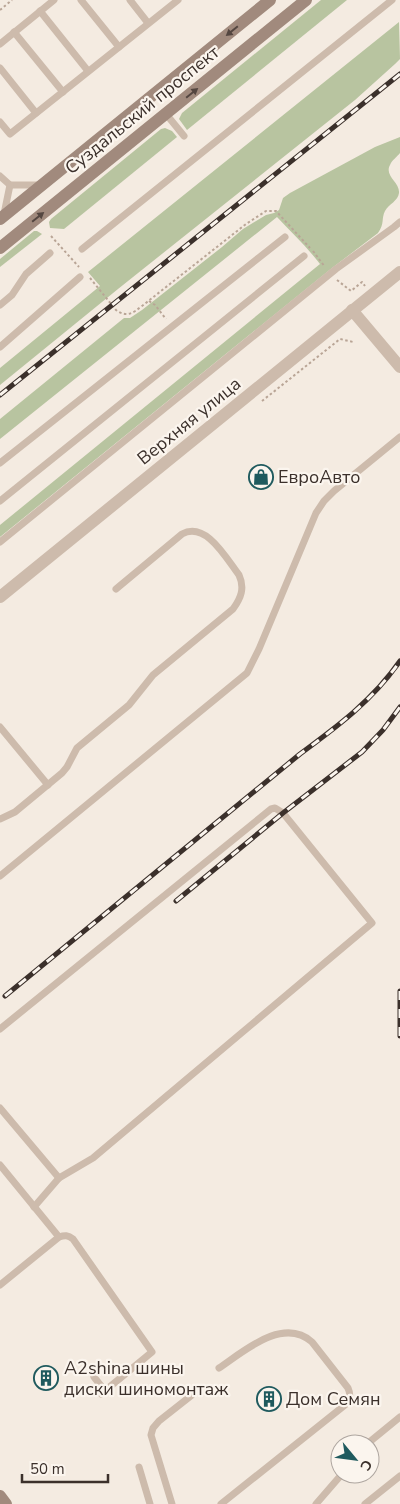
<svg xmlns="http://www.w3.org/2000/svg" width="400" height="1504" viewBox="0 0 400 1504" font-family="'Nunito Sans',sans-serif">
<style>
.green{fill:#b8c4a0}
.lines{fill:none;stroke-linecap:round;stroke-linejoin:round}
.path{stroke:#b9a596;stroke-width:2;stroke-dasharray:2.5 2.5;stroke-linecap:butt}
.service{stroke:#cdbbac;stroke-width:7}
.minor{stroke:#cdbbac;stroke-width:12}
.tertiary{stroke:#cdbbac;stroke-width:12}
.secondary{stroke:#a18a7d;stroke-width:12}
.rail-casing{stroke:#3b302b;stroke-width:5}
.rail{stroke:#fbf5ee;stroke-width:3;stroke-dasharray:9;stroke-linecap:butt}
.oneway{fill:#544640}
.labels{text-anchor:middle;stroke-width:4.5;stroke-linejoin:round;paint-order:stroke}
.street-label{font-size:18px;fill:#3b302b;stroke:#fbf5ee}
.poi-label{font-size:18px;fill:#3b302b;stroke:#fbf5ee;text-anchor:start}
</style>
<rect width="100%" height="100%" fill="#f4ebe1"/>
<g class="green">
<polygon points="321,0 347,0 187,130 179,119 182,113"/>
<polygon points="399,22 400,59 395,64 355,100 118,289 0,385 0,368 100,286 88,272"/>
<polygon points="165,128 172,131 177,137 64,229 50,228 49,222 51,219 161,129"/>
<path d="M400,137V153C397,157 392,160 390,165C384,176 400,182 399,193C398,201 389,204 385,211C381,219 385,223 378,233L332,268L0,537V525L320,264C307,247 291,232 277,217L0,439V419L124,318H130L142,310L222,247L243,229L266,215L274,213L279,210L283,198L290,193L375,147Z"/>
<polygon points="34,231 37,231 42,234 0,267 0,259"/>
</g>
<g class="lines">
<g class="path">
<polyline points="0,10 12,0"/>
<polyline points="51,236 79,267"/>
<polyline points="313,251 325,267"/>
<path d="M90,278L116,310C127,318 133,313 142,306L246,224L266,211H276L310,248"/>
<polyline points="337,280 351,291 362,282 365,286"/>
<polyline points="149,301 155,305 166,319"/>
<polyline points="262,401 340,339 353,342"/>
</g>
<g class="service">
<polyline points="81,0 119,47"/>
<polyline points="130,0 148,23"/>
<polyline points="40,11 88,71"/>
<polyline points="14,32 63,92"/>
<polyline points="0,44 54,0"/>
<polyline points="0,68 36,113"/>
<polyline points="166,114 184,136"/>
<polyline points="0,122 10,134 178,0"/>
<polyline points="0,176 10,185 39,185"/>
<polyline points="4,214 10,185"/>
<polyline points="82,249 392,0"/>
<polyline points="0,305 12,295 26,274 50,253"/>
<polyline points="0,347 80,277"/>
<polyline points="0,463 285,237"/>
<polyline points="0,501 304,256"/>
<polyline points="0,542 336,269 394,227 400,222"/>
<polyline points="0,727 48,785"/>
<path d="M0,819L15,812L62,773L67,767L77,748L129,705L153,675L233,609C241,598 245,588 239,575C226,558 206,521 182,534L116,589"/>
<polyline points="0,876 247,673 259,649 316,513 324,501 334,491 400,437"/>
<polyline points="0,1029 271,809 275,808 283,813 372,923 93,1158 59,1178 34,1207"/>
<polyline points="0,1108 59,1178"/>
<polyline points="0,1165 59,1237"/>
<path d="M0,1285L59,1237C65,1235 68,1235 73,1239L152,1352L101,1394"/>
<path d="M219,1368C243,1352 283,1316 312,1342L348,1388C351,1395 350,1399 345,1405L221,1504"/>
<polyline points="94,1377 105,1391"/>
<polyline points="367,1444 400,1417"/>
<polyline points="139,1467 150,1504"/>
<polyline points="172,1504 151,1435 153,1428 159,1421 192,1395"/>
<polyline points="316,1504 342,1474"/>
<polyline points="365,1504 400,1476"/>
</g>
<polyline class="minor" points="352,310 400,367"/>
<polyline class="tertiary" points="0,597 400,272"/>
<g class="secondary">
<polyline points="0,219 270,0"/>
<polyline points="0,248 306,0"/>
<polyline points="0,1496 6,1504"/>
</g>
<defs>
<g id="rail">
<polyline points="0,395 400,74"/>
<polyline points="176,901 283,813 362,752 383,730 400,707"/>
<polyline points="400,991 400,1036"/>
<path d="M5,996L300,754C338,726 373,700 400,661"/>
</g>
</defs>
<use href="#rail" class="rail-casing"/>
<use href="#rail" class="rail"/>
</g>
<defs><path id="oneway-solid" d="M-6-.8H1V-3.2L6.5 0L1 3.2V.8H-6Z" transform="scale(1.25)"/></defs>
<g class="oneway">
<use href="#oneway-solid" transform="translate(232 31) rotate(141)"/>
<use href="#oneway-solid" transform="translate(192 93) rotate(-39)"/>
<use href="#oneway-solid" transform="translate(38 217) rotate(-39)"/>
</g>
<defs>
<symbol id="shop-ring" viewBox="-11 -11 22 22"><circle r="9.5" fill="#fbf5ee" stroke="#1f5a5e" stroke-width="1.5"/><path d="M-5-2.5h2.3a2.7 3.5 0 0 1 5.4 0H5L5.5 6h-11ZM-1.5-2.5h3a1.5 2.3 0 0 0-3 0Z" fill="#1f5a5e"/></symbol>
<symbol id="building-ring" viewBox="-11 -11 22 22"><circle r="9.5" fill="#fbf5ee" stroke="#1f5a5e" stroke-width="1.5"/><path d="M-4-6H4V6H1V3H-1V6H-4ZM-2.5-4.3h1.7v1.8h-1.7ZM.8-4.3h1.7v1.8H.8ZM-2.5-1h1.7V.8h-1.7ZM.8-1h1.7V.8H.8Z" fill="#1f5a5e"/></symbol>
</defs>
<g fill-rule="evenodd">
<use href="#shop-ring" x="247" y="463" width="28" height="28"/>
<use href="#building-ring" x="32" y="1364" width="28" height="28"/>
<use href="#building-ring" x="255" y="1385" width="28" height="28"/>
</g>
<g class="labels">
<g class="street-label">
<text transform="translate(142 110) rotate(-39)" y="6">Суздальский проспект</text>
<text transform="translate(189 421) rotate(-39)" y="6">Верхняя улица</text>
</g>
<g class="poi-label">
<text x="278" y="483">ЕвроАвто</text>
<text x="64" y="1374">A2shina шины<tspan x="64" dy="21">диски шиномонтаж</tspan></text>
<text x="286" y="1405">Дом Семян</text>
</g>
</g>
<g transform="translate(355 1459) rotate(119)"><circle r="24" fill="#fbf5ee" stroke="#aea6a0"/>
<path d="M0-4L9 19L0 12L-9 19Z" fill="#1f5a5e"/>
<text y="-8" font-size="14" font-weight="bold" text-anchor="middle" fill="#3b302b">С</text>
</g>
<path d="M22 1474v8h86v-8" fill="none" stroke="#3b302b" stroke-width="2.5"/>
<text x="30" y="1474" font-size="15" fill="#3b302b" stroke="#fbf5ee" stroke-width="4" paint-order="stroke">50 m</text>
</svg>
